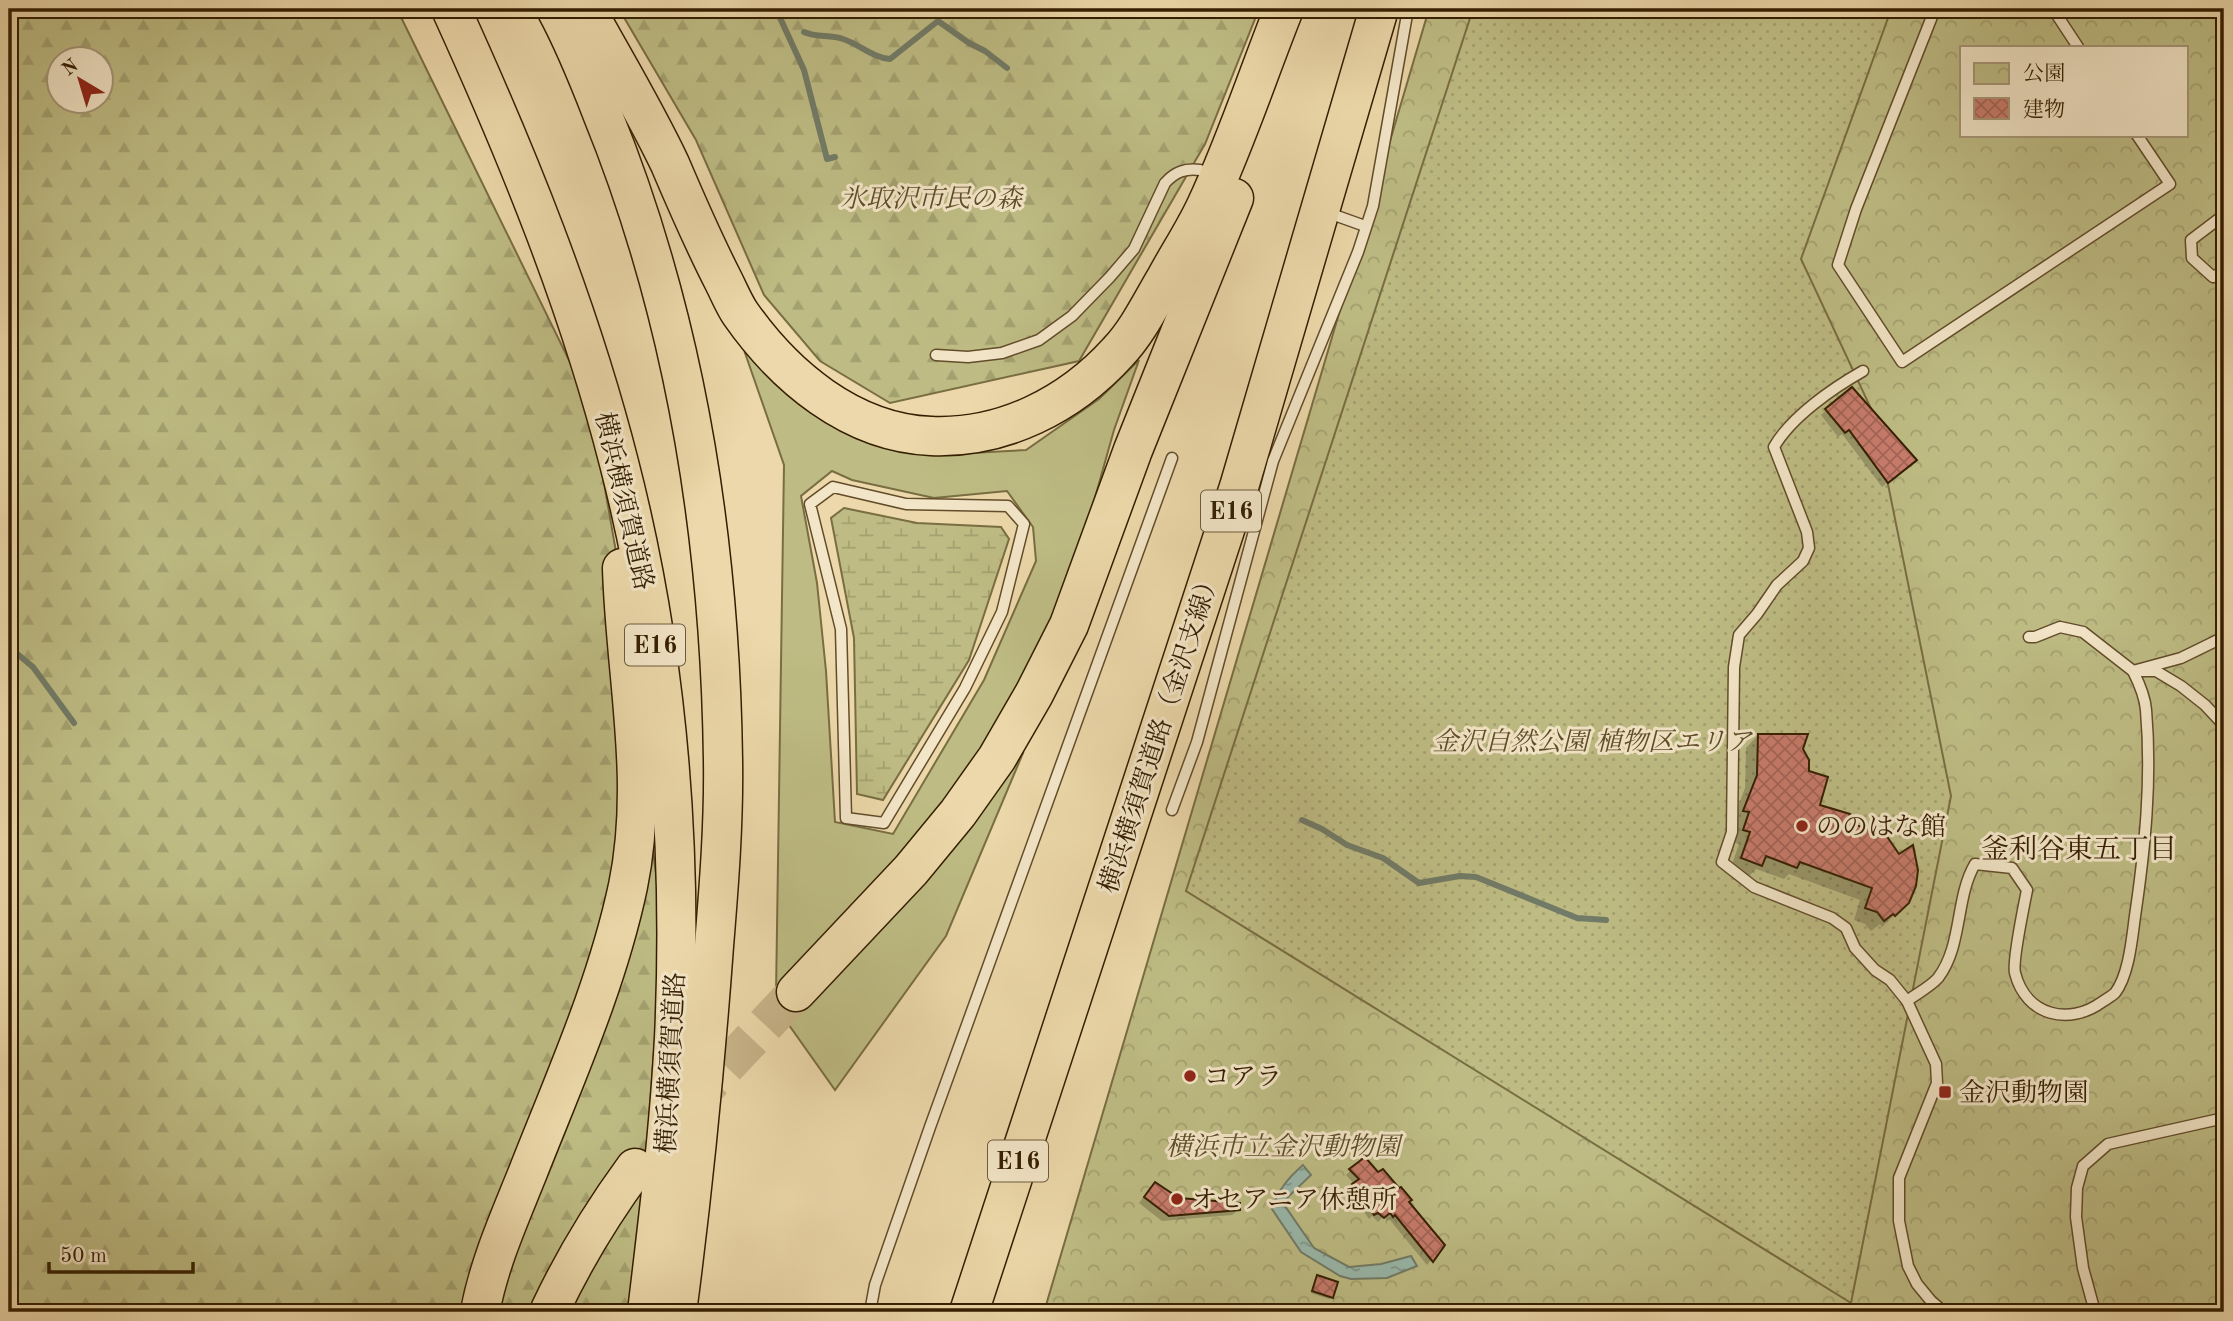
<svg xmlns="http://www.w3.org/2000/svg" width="2233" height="1321" viewBox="0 0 2233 1321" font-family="'Old Standard TT','Noto Serif JP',serif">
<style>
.grass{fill:#bebc84;stroke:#796d42;stroke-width:2;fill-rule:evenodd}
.forest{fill:url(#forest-firs);stroke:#796d42;stroke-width:2;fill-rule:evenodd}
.wetland{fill:url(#wetland-marsh);stroke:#796d42;stroke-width:2}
.park{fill:url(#park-crowns);stroke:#796d42;stroke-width:2;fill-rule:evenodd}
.garden{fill:url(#garden-dots);stroke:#796d42;stroke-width:2}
.water{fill:url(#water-ripples);stroke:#717b67;stroke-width:2}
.shadow{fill:#0003}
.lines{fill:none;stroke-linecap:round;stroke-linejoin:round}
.stream{stroke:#717b67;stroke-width:6}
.building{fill:url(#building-cross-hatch);stroke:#341e00;stroke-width:2}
.highway-tunnel{stroke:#c7b388;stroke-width:38;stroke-dasharray:38 19;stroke-linecap:butt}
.lane-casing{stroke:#624c2a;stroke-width:13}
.highway-casing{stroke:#341e00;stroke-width:41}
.lane{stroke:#f3e6c8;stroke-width:10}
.highway{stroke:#ecd8aa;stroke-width:38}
.poi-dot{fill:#8f2418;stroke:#f3e6c8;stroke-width:2.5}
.labels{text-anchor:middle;stroke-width:6;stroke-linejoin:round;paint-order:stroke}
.shield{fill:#f3e6c8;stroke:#6d5a3c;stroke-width:2}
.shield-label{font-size:24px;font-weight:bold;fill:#341e00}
.park-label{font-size:26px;font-style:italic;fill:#5d4d28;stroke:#f3e6c8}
.street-label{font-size:26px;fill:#341e00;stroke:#f3e6c8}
.poi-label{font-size:26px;fill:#341e00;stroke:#f3e6c8;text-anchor:start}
.neighbourhood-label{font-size:28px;fill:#341e00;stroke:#f3e6c8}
</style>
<defs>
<pattern id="forest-firs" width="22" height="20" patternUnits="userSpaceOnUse" patternTransform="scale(1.75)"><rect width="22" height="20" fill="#bebc84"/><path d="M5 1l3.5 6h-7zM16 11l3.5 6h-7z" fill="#a4a170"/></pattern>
<pattern id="wetland-marsh" width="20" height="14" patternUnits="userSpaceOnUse" patternTransform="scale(1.75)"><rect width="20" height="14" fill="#bebc84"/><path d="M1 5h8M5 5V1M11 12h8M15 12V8" fill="none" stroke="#a4a170"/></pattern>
<pattern id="park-crowns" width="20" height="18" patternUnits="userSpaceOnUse" patternTransform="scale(1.75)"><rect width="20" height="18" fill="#bebc84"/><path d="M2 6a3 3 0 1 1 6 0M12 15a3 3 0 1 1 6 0" fill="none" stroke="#a4a170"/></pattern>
<pattern id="garden-dots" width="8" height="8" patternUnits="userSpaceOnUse" patternTransform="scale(1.75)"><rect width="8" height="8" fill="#bebc84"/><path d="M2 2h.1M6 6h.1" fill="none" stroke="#a4a170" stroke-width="1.8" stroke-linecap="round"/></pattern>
<pattern id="water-ripples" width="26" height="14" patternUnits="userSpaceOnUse" patternTransform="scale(1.75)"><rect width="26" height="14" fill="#99b9ac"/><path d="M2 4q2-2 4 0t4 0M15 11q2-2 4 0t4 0" fill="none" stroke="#7e968a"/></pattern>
<pattern id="building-cross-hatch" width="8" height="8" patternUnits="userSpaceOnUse" patternTransform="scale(1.75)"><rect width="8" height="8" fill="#c87b6b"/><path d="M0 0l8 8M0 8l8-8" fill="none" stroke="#a36456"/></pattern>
</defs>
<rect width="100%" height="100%" fill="#ecd8aa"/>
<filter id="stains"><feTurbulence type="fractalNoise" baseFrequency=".00286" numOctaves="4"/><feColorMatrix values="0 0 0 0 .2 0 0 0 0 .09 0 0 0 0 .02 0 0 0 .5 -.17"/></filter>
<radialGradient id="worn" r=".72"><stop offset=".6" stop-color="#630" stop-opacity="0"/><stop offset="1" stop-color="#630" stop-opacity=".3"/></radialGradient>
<g class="grass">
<path d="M745,353L760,357L818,416L861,440L901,450L971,453L1026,450L1099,399L1139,360L1114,430L1056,636L929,833L776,995L784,465ZM832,471L852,480L934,498L1007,491L1033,527L1036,561L984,680L893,834L835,822L826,671L817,583L801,496Z"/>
<polygon points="1013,752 1023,753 946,936 835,1090 789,1025 893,911"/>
</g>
<g class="forest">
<path d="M9,9H397L590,403L655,775L653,851L657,882V1009L643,1202L630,1312H9ZM60,60H102V102H60Z"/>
<polygon points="619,9 1259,9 1205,144 1079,361 890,403 820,361 764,295 696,140"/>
</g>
<polygon class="wetland" points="844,508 917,523 1001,527 1009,539 969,660 883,800 857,794 854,638 831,518"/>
<path class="park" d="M1429,9H2224V1312H1044ZM1962,47H2186V135H1962Z"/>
<polygon class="garden" points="1473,9 1882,9 1888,18 1801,259 1874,415 1951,796 1851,1303 1186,891"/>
<path class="water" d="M1303,1165L1311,1175L1288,1197L1285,1206L1314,1248L1349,1267L1381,1264L1411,1256L1417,1266L1387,1278L1351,1279L1340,1276L1301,1252L1272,1209C1278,1190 1288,1178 1303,1165Z"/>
<g class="shadow">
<polygon points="1826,410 1909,466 1882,487 1842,434 1838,437 1821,415"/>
<polygon points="1758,735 1801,749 1817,807 1845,823 1908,902 1882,927 1880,924 1871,931 1865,924 1854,920 1860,900 1789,874 1784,879 1756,869 1748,877 1730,870 1739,844 1732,842 1738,824 1732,823 1745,788 1746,748"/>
<polygon points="1351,1170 1407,1202 1443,1245 1427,1265 1389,1219 1387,1221 1384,1216 1378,1222 1372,1216 1369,1219 1348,1190 1354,1184 1346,1175"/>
<polygon points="1149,1190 1179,1200 1238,1210 1232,1215 1162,1221 1139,1203"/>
<polygon points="1318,1277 1332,1297 1329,1299 1311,1293"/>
</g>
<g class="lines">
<g class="stream">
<polyline points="776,9 804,70 827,159 835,157"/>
<path d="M804,32C817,38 830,34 843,39C859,44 873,58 890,59L938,21L969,43L985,51L1007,68"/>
<polyline points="9,647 33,667 74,723"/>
<polyline points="1302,820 1322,829 1347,845 1383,858 1419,883 1460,876 1476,877 1577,918 1606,920"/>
</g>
</g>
<g class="building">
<polygon points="1852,387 1917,460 1888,483 1849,430 1845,433 1825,409"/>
<polygon points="1758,734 1808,734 1803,749 1809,760 1809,771 1828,777 1820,805 1850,814 1847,822 1886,835 1899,854 1913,845 1918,870 1916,886 1909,903 1895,916 1893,914 1884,921 1877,912 1865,908 1872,888 1800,862 1797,868 1766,856 1762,866 1741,858 1750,832 1743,830 1749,812 1743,811 1757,775"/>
<polygon points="1365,1157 1378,1172 1383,1169 1399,1188 1401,1187 1412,1200 1409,1202 1445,1245 1433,1262 1395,1215 1393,1217 1390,1213 1384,1218 1378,1213 1374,1215 1352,1184 1359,1179 1349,1169"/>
<polygon points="1155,1182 1179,1198 1240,1203 1240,1210 1169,1216 1144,1197"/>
<polygon points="1317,1275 1338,1282 1333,1298 1312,1291"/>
</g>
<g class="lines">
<polyline class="highway-tunnel" points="687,1108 796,992"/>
<defs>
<g id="lane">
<polyline points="1935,9 1856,209 1838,265 1902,362 2170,184 2137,135"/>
<polyline points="2053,9 2078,47"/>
<polyline points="2224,215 2191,240 2192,258 2213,277 2224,271"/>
<polyline points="1337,216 1365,226"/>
<path d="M936,355L968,357L1002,353L1039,340L1072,316L1110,277L1134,249L1165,183C1175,172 1185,168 1200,170"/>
<path d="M1863,371C1833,388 1791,417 1774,447L1807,532L1809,548L1803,561L1777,585L1757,614L1739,635L1734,667L1732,832L1722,862L1754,887L1832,918L1846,928L1855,948L1875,970L1890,980L1907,1001L1936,1064L1937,1083L1899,1178V1221L1908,1266L1917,1284L1931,1301L1944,1312"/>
<polygon points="833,487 906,504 1008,506 1024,524 1002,612 965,688 884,823 846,818 841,629 810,504"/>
<polyline points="2029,637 2035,637 2060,627 2083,632 2133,671 2156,671 2181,686 2205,705 2220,721 2224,730"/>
<polyline points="1172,810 1197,742 1273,461 1358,252 1373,206 1408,9"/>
<path d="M1907,1001C1916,994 1930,987 1938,978C1963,945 1955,898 1975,864L2012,868L2027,890C2024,906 2012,961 2015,973C2026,1016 2069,1026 2102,1002C2106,999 2112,996 2115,993C2129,975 2132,938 2135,916C2145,848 2152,780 2146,710C2145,696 2139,683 2133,671L2181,658L2224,637"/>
<polyline points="870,1312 875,1285 930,1127 1172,458"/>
<polyline points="2095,1312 2083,1268 2076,1217 2077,1188 2083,1166 2108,1144 2224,1118"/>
</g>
<g id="highway">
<path d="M451,9C518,156 579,306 619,463C667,649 683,846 674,1038C669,1130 658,1221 647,1312"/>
<path d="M556,9C574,42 588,77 602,113C685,317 720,540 723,760C724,822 719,885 714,946C705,1069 693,1191 677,1312"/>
<path d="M586,9C614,60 645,111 670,164C687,204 704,243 724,282C729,292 734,304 740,313C784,376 851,433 931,436C1003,439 1070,405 1118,352C1138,331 1151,303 1166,278C1179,254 1195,230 1206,206C1236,142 1258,74 1284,9"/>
<polyline points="796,992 911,870 958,813 997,758 1034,694 1069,625 1133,450 1234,198"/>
<path d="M550,1310C574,1259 602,1213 635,1168"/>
<path d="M480,1312C489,1263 510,1217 528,1172C565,1078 607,985 628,886C650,780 625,674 622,568"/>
<polyline points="969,1312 1239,487 1379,9"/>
</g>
</defs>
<use href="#lane" class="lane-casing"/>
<use href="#highway" class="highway-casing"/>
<use href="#lane" class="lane"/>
<use href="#highway" class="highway"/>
</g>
<g class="poi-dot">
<circle cx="1802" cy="826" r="7"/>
<circle cx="1190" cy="1076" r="7"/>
<rect x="1938" y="1085" width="14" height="14" rx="3.5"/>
<circle cx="1177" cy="1199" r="7"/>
</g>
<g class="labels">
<g class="shield">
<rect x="1201" y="490.5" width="60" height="41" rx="5"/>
<rect x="625" y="624.5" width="60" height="41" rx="5"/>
<rect x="988" y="1140.5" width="60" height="41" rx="5"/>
</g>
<g class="shield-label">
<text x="1231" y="519">E16</text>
<text x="655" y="653">E16</text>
<text x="1018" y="1169">E16</text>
</g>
<g class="park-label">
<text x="931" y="207">氷取沢市民の森</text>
<text x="1592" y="750">金沢自然公園 植物区エリア</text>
<text x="1283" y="1155">横浜市立金沢動物園</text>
</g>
<g class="street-label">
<text transform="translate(625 501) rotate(77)" y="9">横浜横須賀道路</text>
<text transform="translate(1159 731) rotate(-72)" y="9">横浜横須賀道路（金沢支線）</text>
<text transform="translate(670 1063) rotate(-87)" y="9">横浜横須賀道路</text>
</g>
<g class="poi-label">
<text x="1816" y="835">ののはな館</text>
<text x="1204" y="1085">コアラ</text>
<text x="1959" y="1101">金沢動物園</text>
<text x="1191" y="1208">オセアニア休憩所</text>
</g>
<g class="neighbourhood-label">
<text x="2079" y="858">釜利谷東五丁目</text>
</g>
</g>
<rect width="2233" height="1321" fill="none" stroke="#ecd8aa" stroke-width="35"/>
<rect x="10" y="10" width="2212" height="1300" fill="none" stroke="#341e00" stroke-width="3.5"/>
<rect x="18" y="18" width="2198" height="1286" fill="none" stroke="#341e00" stroke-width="2"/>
<rect x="1960" y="46" width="228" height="91" fill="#f3e6c8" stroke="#a79678" stroke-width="2"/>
<rect x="1974" y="63" width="35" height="21" fill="url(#park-crowns)" stroke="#a79678" stroke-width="2"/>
<text x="2023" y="80" font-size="21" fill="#341e00">公園</text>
<rect x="1974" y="98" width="35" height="21" fill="url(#building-cross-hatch)" stroke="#a79678" stroke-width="2"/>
<text x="2023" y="116" font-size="21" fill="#341e00">建物</text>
<g transform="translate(80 80) rotate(322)"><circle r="33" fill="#f3e6c8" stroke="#a79678" stroke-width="2"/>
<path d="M0-5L12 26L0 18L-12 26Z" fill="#8f2418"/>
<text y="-10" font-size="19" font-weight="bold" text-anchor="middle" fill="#341e00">N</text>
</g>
<path d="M49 1262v10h144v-10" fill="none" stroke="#341e00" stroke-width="3.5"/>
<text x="60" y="1262" font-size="21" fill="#341e00" stroke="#f3e6c8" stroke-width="5" paint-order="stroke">50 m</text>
<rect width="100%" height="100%" filter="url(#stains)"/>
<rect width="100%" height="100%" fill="url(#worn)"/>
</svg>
